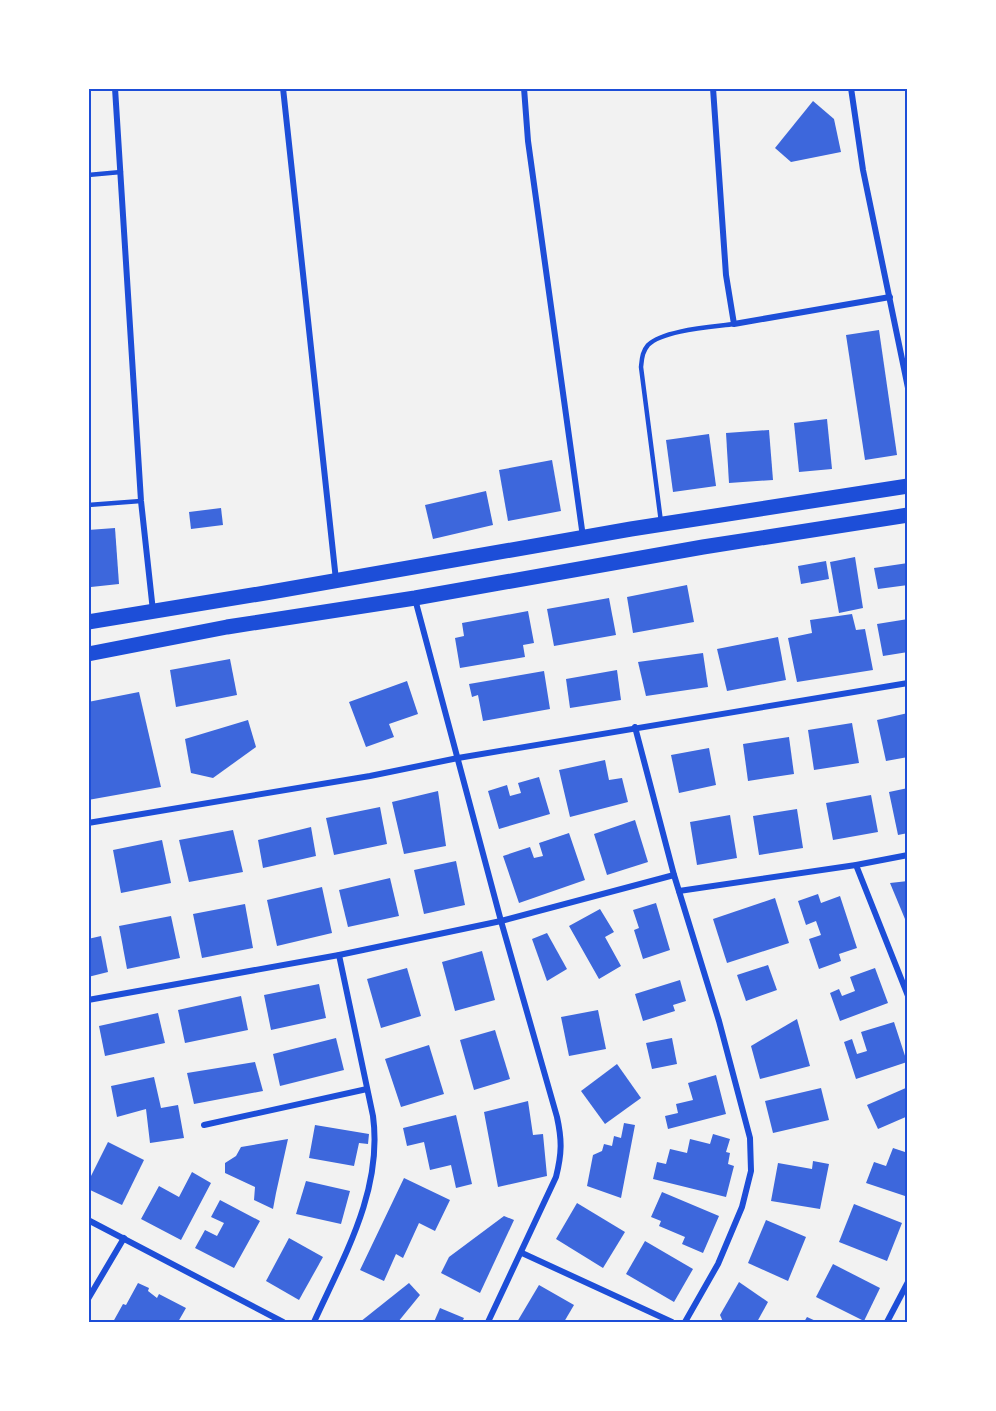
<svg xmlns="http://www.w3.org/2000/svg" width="996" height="1411" viewBox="0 0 996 1411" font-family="Montserrat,sans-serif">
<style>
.building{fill:#3d67dc}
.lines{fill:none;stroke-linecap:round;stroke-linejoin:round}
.service{stroke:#1d4ed8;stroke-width:4.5}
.minor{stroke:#1d4ed8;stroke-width:6}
.primary{stroke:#1d4ed8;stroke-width:15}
.neatline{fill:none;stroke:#1d4ed8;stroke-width:2}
</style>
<rect width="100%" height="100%" fill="#f2f2f2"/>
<g class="building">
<polygon points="813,101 834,119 841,152 791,162 775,148"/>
<polygon points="879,330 897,455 865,460 846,335"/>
<polygon points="827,419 832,469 799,472 794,423"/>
<polygon points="769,430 773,480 729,483 726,433"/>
<polygon points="709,434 716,486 673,492 666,440"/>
<polygon points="552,460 561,511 508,521 499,470"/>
<polygon points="486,491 493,525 433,539 425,505"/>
<polygon points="221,508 223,525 191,529 189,512"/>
<polygon points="115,528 119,584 91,587 88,530"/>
<polygon points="855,557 863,608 839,613 830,562"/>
<polygon points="826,561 829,579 801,584 798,566"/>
<polygon points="908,563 908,585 878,589 874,568"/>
<polygon points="687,585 694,622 633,633 627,597"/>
<polygon points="609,598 616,635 554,646 547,609"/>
<polygon points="528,611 534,643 523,645 525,657 460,668 455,638 464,636 462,623"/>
<polygon points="852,614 856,630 865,629 873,670 797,682 788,638 812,633 810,620"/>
<polygon points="908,619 908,652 883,656 877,624"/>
<polygon points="778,637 786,680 727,691 717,649"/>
<polygon points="703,653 708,687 646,696 638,662"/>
<polygon points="230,659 237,695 176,707 170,670"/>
<polygon points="617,670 621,700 570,708 566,679"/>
<polygon points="544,671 550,709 483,721 478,695 472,697 469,684"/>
<polygon points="407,681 418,714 389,724 394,737 366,747 349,702"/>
<polygon points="139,692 161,787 88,800 88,702"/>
<polygon points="908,713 908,757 886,761 877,720"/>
<polygon points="248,720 256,747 213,778 191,773 185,739"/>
<polygon points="852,723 859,763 814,770 808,730"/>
<polygon points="789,737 794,774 748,781 743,744"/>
<polygon points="709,748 716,785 679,793 671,755"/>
<polygon points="605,760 609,780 622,778 628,802 570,817 559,770"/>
<polygon points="539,777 550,814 499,829 488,791 507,785 510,796 521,793 518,783"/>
<polygon points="908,788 908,833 898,835 889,792"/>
<polygon points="438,791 446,846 404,854 392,802"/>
<polygon points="871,795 878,832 833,840 826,803"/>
<polygon points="380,807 387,844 334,855 326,818"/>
<polygon points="797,809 803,848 759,855 753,816"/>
<polygon points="730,815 737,858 697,865 690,822"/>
<polygon points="635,820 648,862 607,875 594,834"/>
<polygon points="311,827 316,856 263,868 258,840"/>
<polygon points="233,830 243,872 189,882 179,840"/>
<polygon points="569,833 585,880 519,903 503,856 530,847 534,858 543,856 539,843"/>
<polygon points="162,840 171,883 121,893 113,850"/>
<polygon points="456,861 465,905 424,914 414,870"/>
<polygon points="390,878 399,916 348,927 339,890"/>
<polygon points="908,881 908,916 905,919 890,883"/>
<polygon points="322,887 332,933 277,946 267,900"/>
<polygon points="818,894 821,903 840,896 857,948 839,954 841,961 819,969 809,939 821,935 816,921 806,925 798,901"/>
<polygon points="775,898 789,943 727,963 713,919"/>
<polygon points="656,903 670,950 643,959 634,930 639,928 633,910"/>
<polygon points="245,904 253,948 202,958 193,914"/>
<polygon points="600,909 614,932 605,937 621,966 599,979 569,926"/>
<polygon points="171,916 180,958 127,969 119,926"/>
<polygon points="547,933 567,969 547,981 532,939"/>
<polygon points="101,936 108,972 88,977 88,939"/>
<polygon points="482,951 495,1000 455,1011 442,962"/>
<polygon points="768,965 777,990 746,1001 737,975"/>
<polygon points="407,968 421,1016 381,1028 367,979"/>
<polygon points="875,968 888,1003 840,1021 830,993 839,989 842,996 855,991 850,977"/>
<polygon points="680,980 686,1001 673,1005 675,1011 643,1021 635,994"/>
<polygon points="319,984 326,1018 271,1030 264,995"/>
<polygon points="241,996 248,1030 185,1043 178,1010"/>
<polygon points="598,1010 606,1049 569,1056 561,1017"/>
<polygon points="158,1013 165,1043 105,1056 99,1026"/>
<polygon points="797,1019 810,1066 760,1079 751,1046"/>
<polygon points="894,1022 907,1062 856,1079 844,1042 852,1039 857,1054 867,1051 861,1032"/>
<polygon points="495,1030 510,1079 474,1090 460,1040"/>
<polygon points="336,1038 344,1070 280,1086 273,1054"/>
<polygon points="672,1038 677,1064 652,1069 646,1043"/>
<polygon points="429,1045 444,1094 401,1107 385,1059"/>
<polygon points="255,1062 263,1091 194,1104 187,1073"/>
<polygon points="617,1064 641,1098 605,1124 581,1091"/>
<polygon points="716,1075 726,1114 668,1129 665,1116 678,1113 676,1104 693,1100 688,1083"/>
<polygon points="154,1077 161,1108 178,1105 184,1138 150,1143 146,1109 117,1117 111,1086"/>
<polygon points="908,1087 908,1116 878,1129 867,1105"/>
<polygon points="821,1088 829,1120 773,1133 765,1101"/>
<polygon points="528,1101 533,1135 543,1134 547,1176 498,1187 484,1112"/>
<polygon points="456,1115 472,1184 456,1188 451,1165 430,1170 424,1142 407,1146 403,1128"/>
<polygon points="624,1123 635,1125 621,1198 587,1186 593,1155 602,1151 604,1144 612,1146 614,1136 621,1138"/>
<polygon points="315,1125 369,1134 368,1144 359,1143 354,1166 309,1158"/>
<polygon points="713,1134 730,1139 726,1152 730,1153 728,1164 734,1166 726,1197 653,1179 657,1162 666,1164 670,1149 687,1153 690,1139 710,1144"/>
<polygon points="288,1139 276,1193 273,1209 254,1200 255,1187 225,1173 225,1163 236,1156 241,1147"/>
<polygon points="108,1142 144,1160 122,1205 88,1189 88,1182"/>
<polygon points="893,1148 908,1153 908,1197 866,1183 874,1162 886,1166"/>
<polygon points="813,1161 829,1164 820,1209 771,1201 778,1163 812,1169"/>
<polygon points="192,1172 211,1183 181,1240 141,1219 159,1186 179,1197"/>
<polygon points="404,1178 450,1200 435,1231 419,1223 403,1258 396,1254 384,1281 360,1270"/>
<polygon points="306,1181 350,1191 341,1224 296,1214"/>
<polygon points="662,1192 719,1216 703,1253 682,1244 685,1237 659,1226 661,1221 651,1217"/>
<polygon points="220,1200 260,1221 234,1268 195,1248 205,1230 217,1236 224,1223 211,1217"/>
<polygon points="577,1203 625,1232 603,1268 556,1239"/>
<polygon points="854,1204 902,1223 887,1261 839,1242"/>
<polygon points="504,1216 514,1220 480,1293 441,1273 449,1257"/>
<polygon points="766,1220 806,1237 788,1281 748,1263"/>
<polygon points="289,1238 323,1257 299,1300 266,1281"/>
<polygon points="645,1241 693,1269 674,1302 626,1274"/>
<polygon points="833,1264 880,1288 864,1321 816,1297"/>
<polygon points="739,1282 768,1302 757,1322 723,1322 720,1315"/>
<polygon points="138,1283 149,1288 148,1291 157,1298 159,1294 186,1308 178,1322 113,1322 123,1304 126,1305"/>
<polygon points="409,1283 420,1295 398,1322 360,1322"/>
<polygon points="539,1285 574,1305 564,1322 517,1322"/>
<polygon points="440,1308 464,1318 462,1322 434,1322"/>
<polygon points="807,1317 818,1322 804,1322"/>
</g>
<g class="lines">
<g class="service">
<polyline points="88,175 121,172"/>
<polyline points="88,505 141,501"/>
<path d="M661,522L641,367C642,359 642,352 648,345C663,330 712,327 734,324"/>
</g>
<g class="minor">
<polyline points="115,88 141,501 153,611"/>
<polyline points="283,88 336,580"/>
<polyline points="524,88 528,141 583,537"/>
<polyline points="713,88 726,275 734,324 890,297"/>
<polyline points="851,88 863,170 908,388"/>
<path d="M415,599L501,921L557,1117C562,1140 562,1153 556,1177L488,1322"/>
<polyline points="635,727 674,875 719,1021 750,1138 751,1171 742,1207 718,1264 685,1322"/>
<polyline points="88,823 370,776 458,758 908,683"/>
<polyline points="856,865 908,996"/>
<polyline points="679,891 856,865 908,855"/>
<polyline points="88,1000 339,955 501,921 674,875"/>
<polyline points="204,1125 367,1089"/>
<polyline points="88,1220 283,1322"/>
<polyline points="522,1253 672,1322"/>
<polyline points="88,1299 124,1238"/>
<path d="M314,1322C344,1256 383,1190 373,1116L339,955"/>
<polyline points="887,1322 908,1282"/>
</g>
<g class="primary">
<polyline points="88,622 271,592 631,529 908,486"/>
<polyline points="88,654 227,627 415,598 703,547 908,515"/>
</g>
</g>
<rect width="996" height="1411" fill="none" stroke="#ffffff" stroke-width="180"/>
<rect x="90" y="90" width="816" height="1231" class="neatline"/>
</svg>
